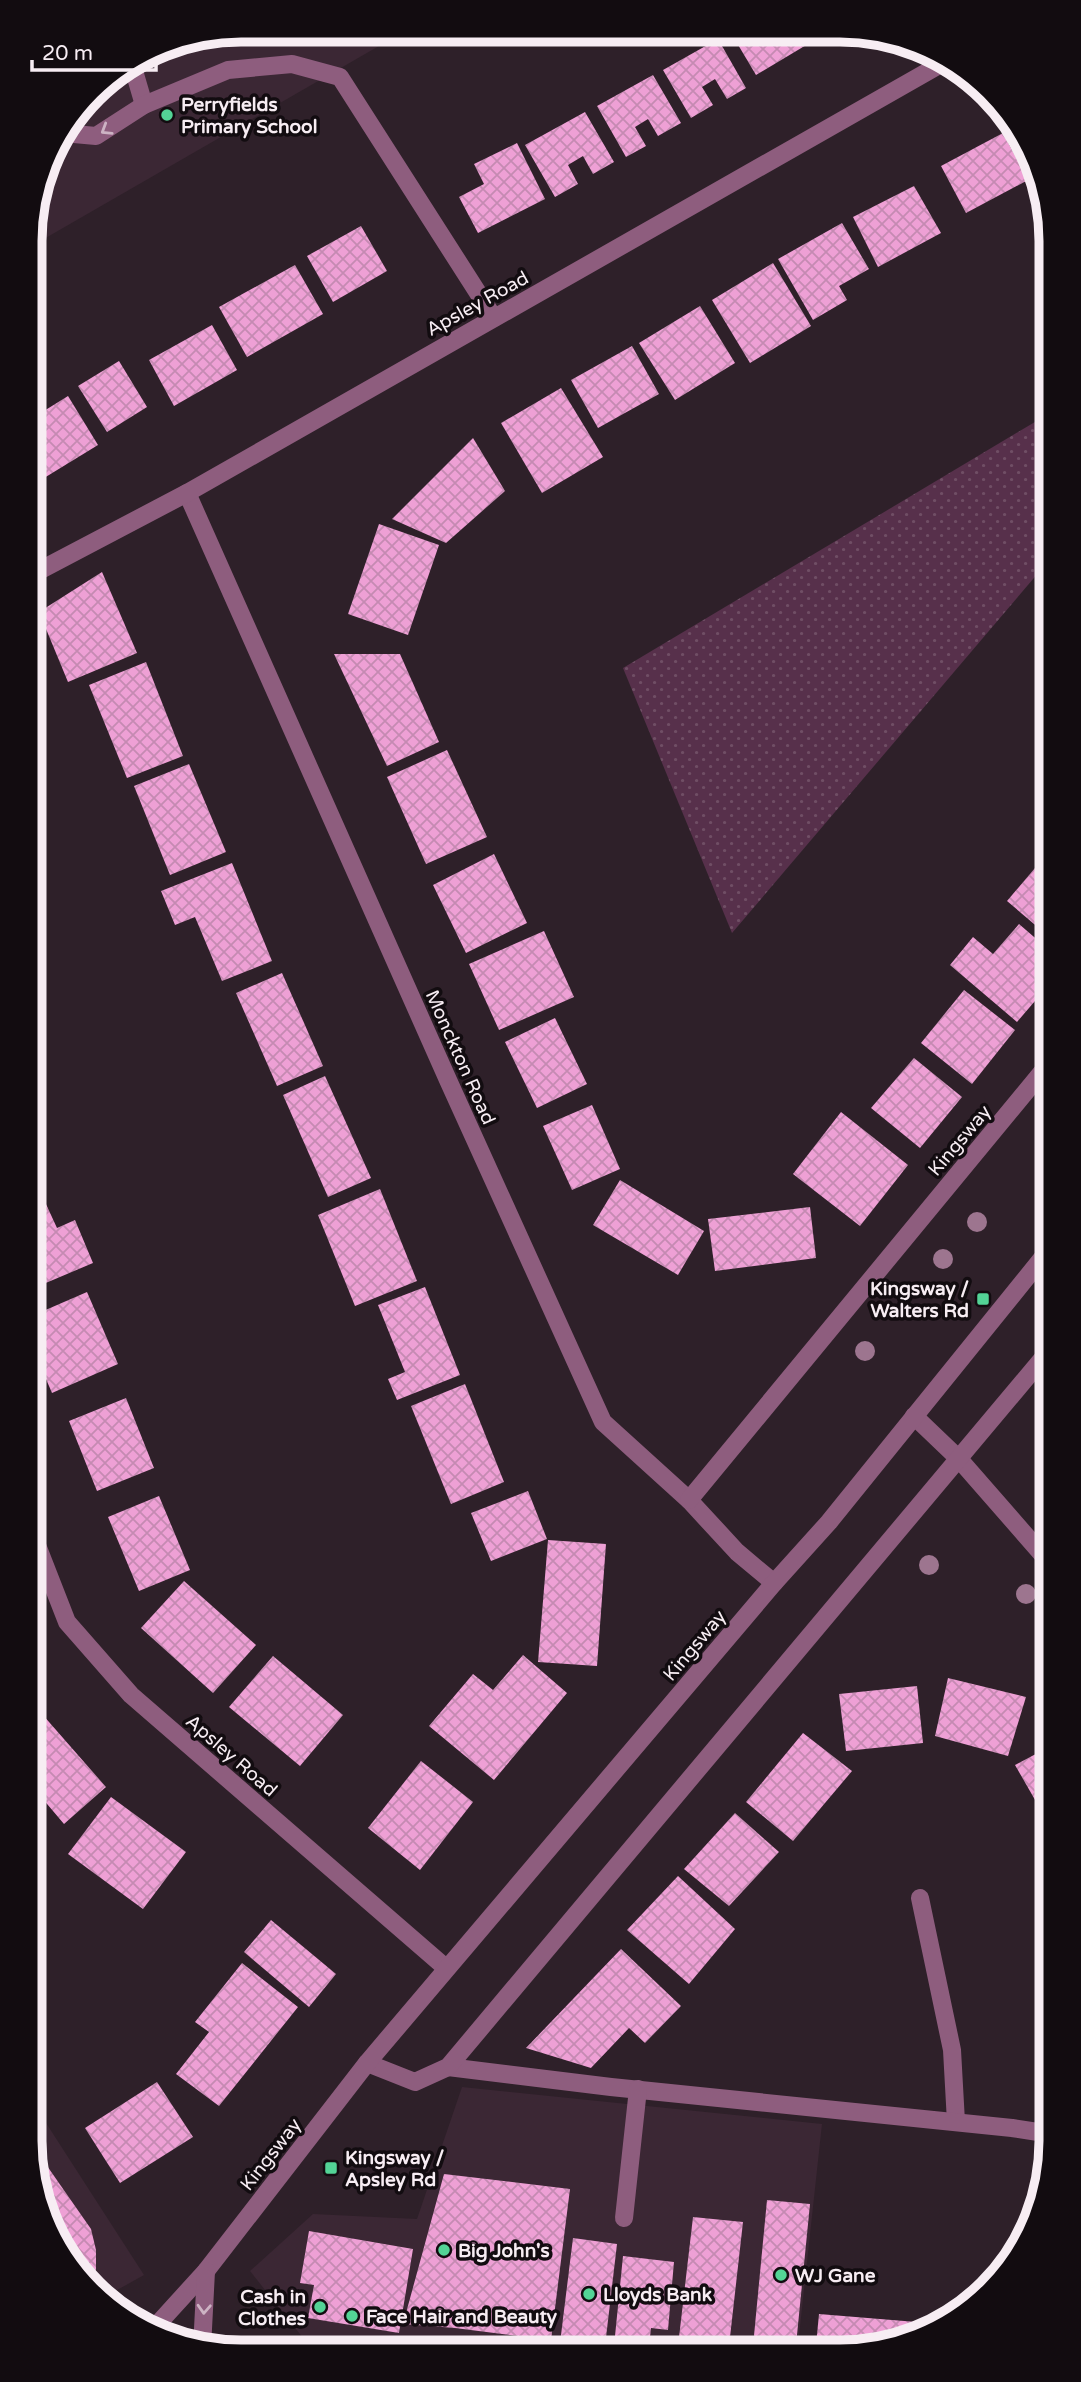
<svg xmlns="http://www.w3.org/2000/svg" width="1081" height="2382" viewBox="0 0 1081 2382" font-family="'Varela Round',sans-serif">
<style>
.built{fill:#3b2734}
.garden{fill:url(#garden-dots)}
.building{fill:url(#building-cross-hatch)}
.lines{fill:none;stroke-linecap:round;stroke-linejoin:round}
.service{stroke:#8e5d7e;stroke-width:18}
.minor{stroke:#8e5d7e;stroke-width:18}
.tertiary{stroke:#8e5d7e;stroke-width:18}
.tree{fill:#9d758f}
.oneway{stroke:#cdb3c4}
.poi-dot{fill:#53d396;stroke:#120c10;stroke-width:2.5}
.labels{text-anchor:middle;stroke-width:7;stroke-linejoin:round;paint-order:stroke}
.poi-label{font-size:19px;font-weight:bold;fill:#f7edf3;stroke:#120c10;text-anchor:start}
.street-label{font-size:19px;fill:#f7edf3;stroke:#120c10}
.rim{fill:none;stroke:#f7edf3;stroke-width:9}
</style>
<defs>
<pattern id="garden-dots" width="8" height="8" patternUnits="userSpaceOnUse" patternTransform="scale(1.75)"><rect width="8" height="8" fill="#57304b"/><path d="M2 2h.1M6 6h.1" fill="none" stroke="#704e65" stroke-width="1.8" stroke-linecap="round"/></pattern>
<pattern id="building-cross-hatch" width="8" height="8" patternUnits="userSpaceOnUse" patternTransform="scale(1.75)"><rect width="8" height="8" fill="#eea0d5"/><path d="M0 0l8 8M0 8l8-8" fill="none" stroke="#c58ab2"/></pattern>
</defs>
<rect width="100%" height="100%" fill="#2e2029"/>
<g class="built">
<polygon points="241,30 405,31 30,247 30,227 51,148 102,83 161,46"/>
<polygon points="462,2087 822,2124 798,2345 332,2348 307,2343 250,2271 313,2214 417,2219"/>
<polygon points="37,2109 144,2275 101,2299 65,2258 37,2196"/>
</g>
<polygon class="garden" points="1045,416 1045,565 732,933 623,668"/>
<g class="building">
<polygon points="743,33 809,33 813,41 756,75 734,38"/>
<polygon points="718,39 746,88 727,99 715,79 702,87 713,105 691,118 663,70"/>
<polygon points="653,75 681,123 658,136 648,119 635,127 646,146 626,157 597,106"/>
<polygon points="585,112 614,162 593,174 583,156 568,165 578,184 555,197 525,145"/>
<polygon points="1003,133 1028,180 966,213 941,166"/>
<polygon points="517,143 545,199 478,233 459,197 484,184 474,164"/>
<polygon points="914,186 941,233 878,267 853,217"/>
<polygon points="842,223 869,269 839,286 847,300 813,320 778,259"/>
<polygon points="361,226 387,271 333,302 307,256"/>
<polygon points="773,263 811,326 750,363 712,300"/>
<polygon points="295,265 323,314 247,357 219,307"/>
<polygon points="700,306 735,363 675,400 639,343"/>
<polygon points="212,325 237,370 174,406 149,360"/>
<polygon points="632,346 659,394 598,428 571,380"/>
<polygon points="119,361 147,407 107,432 78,386"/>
<polygon points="561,388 603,457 542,493 501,423"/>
<polygon points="68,396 98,445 31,486 31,419"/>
<polygon points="473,438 505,491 446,543 392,519"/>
<polygon points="379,524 439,545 408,635 348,614"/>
<polygon points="102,572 137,653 68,682 39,612"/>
<polygon points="334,654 400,654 439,742 387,766"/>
<polygon points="146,662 183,756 127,778 89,685"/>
<polygon points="447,750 487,837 426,864 387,777"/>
<polygon points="189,764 226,852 170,875 134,786"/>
<polygon points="494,854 527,923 466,953 433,885"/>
<polygon points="1046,855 1047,935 1007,901"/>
<polygon points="232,863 272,961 222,981 195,917 175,925 161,891"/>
<polygon points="1019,924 1047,948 1047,987 1017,1022 950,965 973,937 993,954"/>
<polygon points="544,931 574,997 499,1030 469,964"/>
<polygon points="282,973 323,1066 277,1086 236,993"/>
<polygon points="964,990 1015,1030 972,1084 921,1043"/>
<polygon points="555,1018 587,1084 537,1108 505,1042"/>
<polygon points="914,1058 962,1097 920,1148 871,1108"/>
<polygon points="325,1076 371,1178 328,1197 283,1095"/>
<polygon points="592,1105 620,1169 572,1190 543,1126"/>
<polygon points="841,1112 908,1165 860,1226 793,1174"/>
<polygon points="620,1180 704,1231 678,1275 593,1225"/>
<polygon points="380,1189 417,1281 355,1306 318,1215"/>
<polygon points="40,1191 57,1228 75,1220 93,1263 34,1288 34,1194"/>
<polygon points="810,1207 816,1258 715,1271 708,1219"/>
<polygon points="425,1287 460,1375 397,1400 388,1379 405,1372 378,1305"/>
<polygon points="87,1292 118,1364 52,1393 34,1351 34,1315"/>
<polygon points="465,1384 504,1482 451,1504 411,1406"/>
<polygon points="126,1398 154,1468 97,1491 69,1421"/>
<polygon points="528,1491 547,1539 491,1561 471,1513"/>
<polygon points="159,1496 190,1570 139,1591 108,1517"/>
<polygon points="548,1540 606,1544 597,1666 538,1662"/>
<polygon points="184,1581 256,1645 213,1693 141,1628"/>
<polygon points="523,1655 567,1693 494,1780 429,1726 473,1674 493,1690"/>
<polygon points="273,1656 343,1715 300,1766 229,1707"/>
<polygon points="948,1678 1026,1697 1008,1756 935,1736"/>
<polygon points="917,1686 923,1743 846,1751 839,1694"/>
<polygon points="35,1706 106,1787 64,1824 42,1798 36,1804"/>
<polygon points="803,1733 852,1771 793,1841 746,1802"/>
<polygon points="1049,1747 1050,1802 1050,1826 1015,1765"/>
<polygon points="421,1761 473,1802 420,1870 368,1828"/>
<polygon points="111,1797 186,1852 143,1909 68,1854"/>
<polygon points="735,1813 779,1852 729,1906 684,1869"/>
<polygon points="678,1876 735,1929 689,1984 627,1930"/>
<polygon points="271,1920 336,1974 309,2007 244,1952"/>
<polygon points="621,1949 681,2006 645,2043 629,2028 591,2068 526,2048"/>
<polygon points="242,1963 298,2007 219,2106 176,2074 209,2032 195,2022"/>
<polygon points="157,2082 193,2137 120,2183 85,2128"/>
<polygon points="45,2163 91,2229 96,2250 96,2270 87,2283 65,2258 37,2196 37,2168"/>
<polygon points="444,2174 570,2189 551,2340 455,2328 403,2324"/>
<polygon points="767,2200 810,2204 796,2345 753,2346"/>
<polygon points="693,2217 743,2222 729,2346 678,2346"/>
<polygon points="309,2231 413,2249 399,2333 308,2318 314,2285 300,2283"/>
<polygon points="573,2238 617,2244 605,2346 560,2343"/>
<polygon points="623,2256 674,2262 668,2330 651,2328 649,2346 614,2346"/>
<polygon points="819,2314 941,2324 895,2345 816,2345"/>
</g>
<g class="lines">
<g class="service">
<polyline points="132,64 144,105"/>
<polyline points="63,133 96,136 144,105 228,70 292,64 340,77 494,318"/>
<polyline points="920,1898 952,2050 956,2122"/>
<polyline points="448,2067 611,2087 1012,2128 1051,2134"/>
<polyline points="624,2218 638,2089"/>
</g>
<g class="minor">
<polyline points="187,493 448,1080 603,1422 689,1500 737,1552 774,1583"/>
<polyline points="31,575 187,493 941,64"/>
<polyline points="914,1416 959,1459 1049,1562"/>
<polyline points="689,1500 1047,1066"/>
<polyline points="35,1540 67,1622 131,1695 446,1968"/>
<polyline points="367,2063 415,2082 448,2067 1048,1352"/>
</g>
<g class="tertiary">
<polyline points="156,2326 206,2271 367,2063 774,1583 829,1522 1048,1251"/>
<polyline points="202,2348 206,2271"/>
</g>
</g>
<g class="tree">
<circle cx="977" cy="1222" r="10"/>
<circle cx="943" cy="1259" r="10"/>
<circle cx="865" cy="1351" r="10"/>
<circle cx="929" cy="1565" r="10"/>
<circle cx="1026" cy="1594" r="10"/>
</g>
<defs><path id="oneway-chevron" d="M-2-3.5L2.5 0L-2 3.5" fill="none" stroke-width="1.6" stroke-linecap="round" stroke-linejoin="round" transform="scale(1.75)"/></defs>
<g class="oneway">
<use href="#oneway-chevron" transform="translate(106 130) rotate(148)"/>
<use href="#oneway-chevron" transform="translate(204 2309) rotate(93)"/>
</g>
<g class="poi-dot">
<circle cx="167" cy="115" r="7"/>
<rect x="976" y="1292" width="14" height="14" rx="3.5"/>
<rect x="324" y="2161" width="14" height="14" rx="3.5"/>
<circle cx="444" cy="2250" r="7"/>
<circle cx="781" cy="2275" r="7"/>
<circle cx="589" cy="2294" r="7"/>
<circle cx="320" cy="2307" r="7"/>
<circle cx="352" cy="2316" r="7"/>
</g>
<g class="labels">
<g class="poi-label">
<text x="181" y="111">Perryfields<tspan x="181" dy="22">Primary School</tspan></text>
<text x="969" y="1295" text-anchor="end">Kingsway /<tspan x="969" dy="22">Walters Rd</tspan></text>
<text x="345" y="2164">Kingsway /<tspan x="345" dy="22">Apsley Rd</tspan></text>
<text x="458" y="2257">Big John's</text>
<text x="795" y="2282">WJ Gane</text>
<text x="603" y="2301">Lloyds Bank</text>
<text x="306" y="2303" text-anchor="end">Cash in<tspan x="306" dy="22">Clothes</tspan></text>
<text x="366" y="2323">Face Hair and Beauty</text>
</g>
<g class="street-label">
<text transform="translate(477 303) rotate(-29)" y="7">Apsley Road</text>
<text transform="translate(461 1057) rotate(66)" y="7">Monckton Road</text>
<text transform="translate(959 1140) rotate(-50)" y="7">Kingsway</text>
<text transform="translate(694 1645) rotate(-50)" y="7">Kingsway</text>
<text transform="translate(232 1755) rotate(41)" y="7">Apsley Road</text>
<text transform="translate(270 2154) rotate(-52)" y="7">Kingsway</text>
</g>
</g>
<path d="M0 0H1081V2382H0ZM241 42H840A199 199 0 0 1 1039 241V2141A199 199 0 0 1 840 2340H241A199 199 0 0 1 42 2141V241A199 199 0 0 1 241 42Z" fill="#120c10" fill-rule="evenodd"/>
<path class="rim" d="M241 42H840A199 199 0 0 1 1039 241V2141A199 199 0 0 1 840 2340H241A199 199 0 0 1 42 2141V241A199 199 0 0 1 241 42Z"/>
<path d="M32 60v10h124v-10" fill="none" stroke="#f7edf3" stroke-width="3.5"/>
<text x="42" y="60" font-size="21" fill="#f7edf3" stroke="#120c10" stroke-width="5" paint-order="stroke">20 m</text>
</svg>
